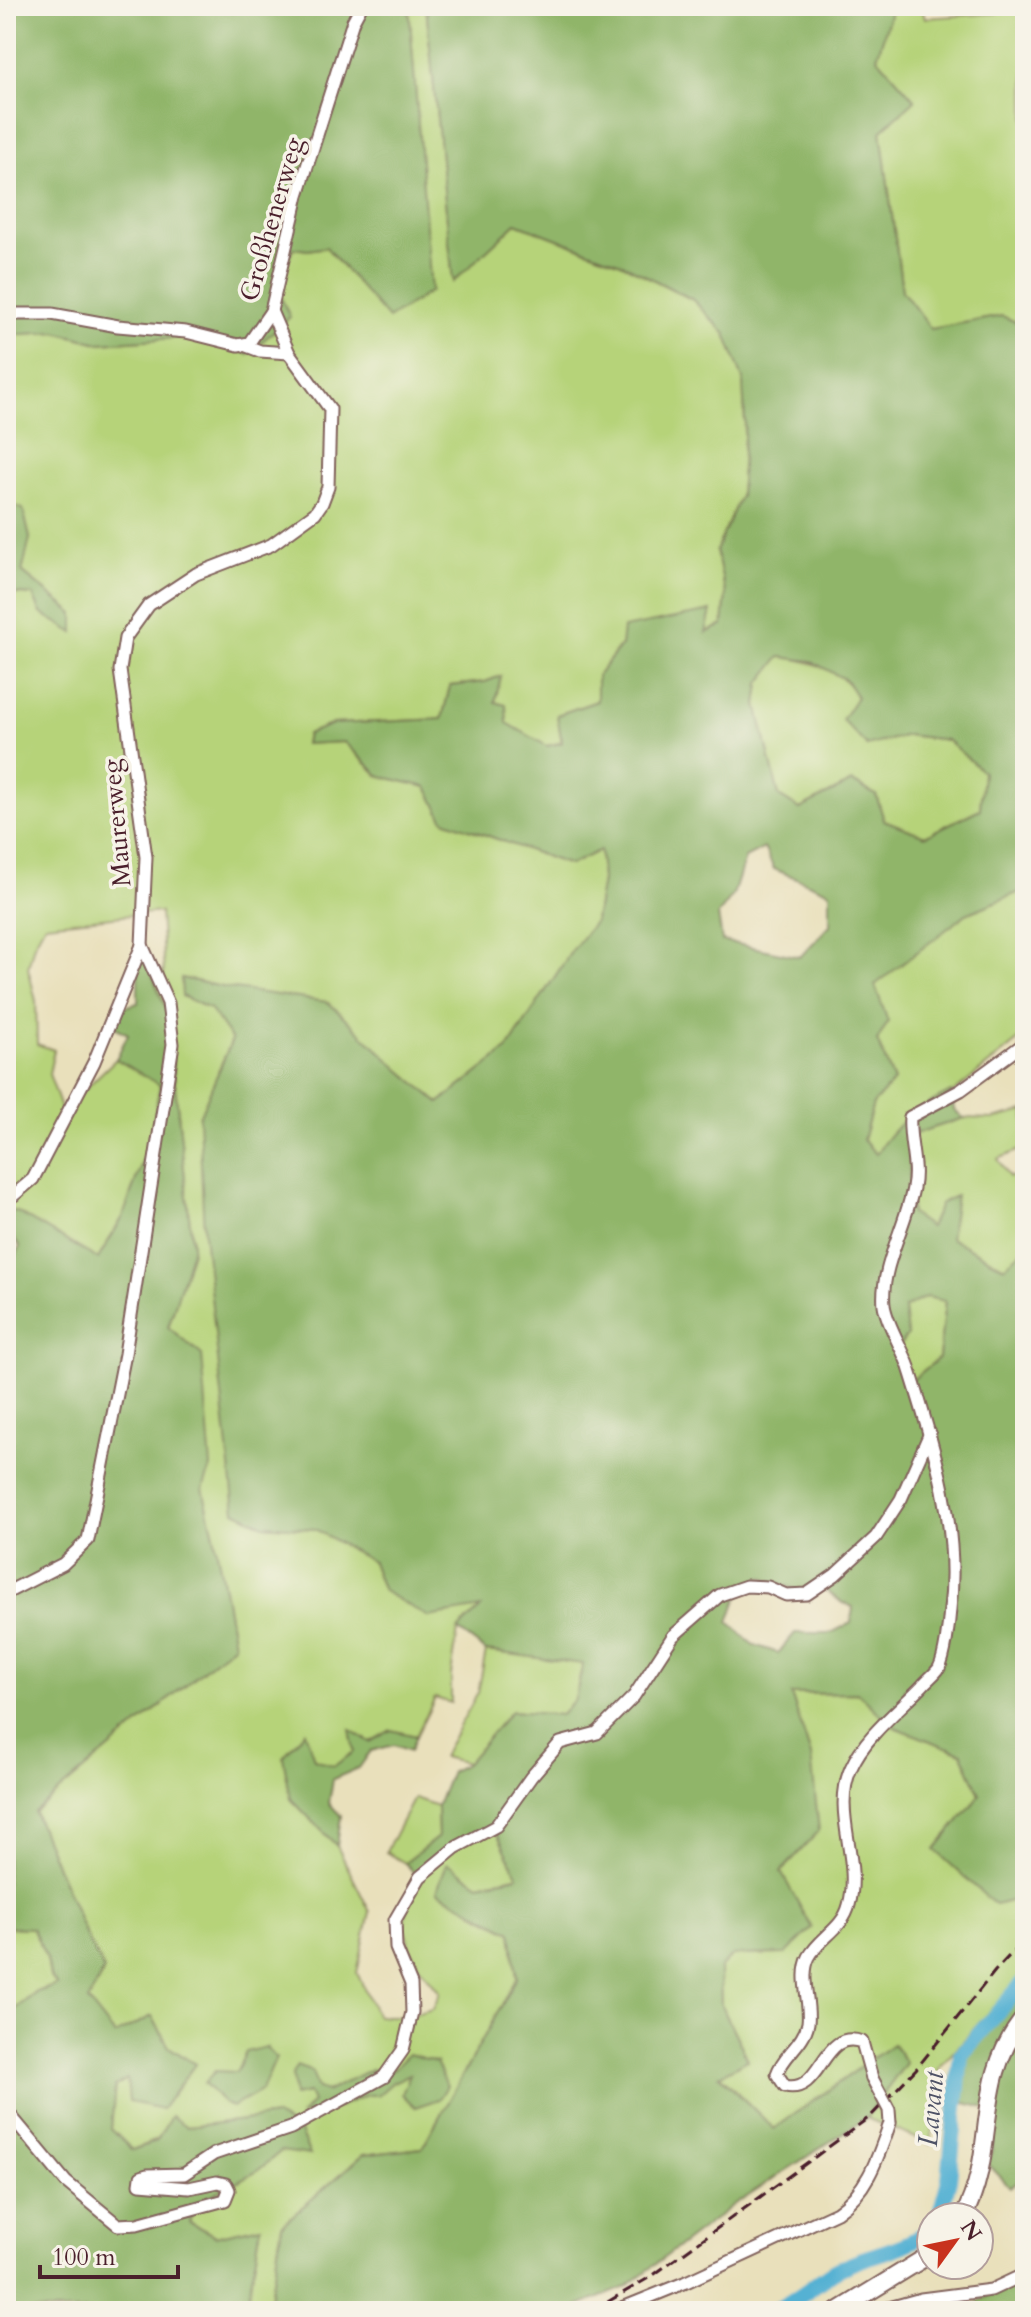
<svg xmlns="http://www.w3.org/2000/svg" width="1031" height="2317" viewBox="0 0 1031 2317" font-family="Cardo,serif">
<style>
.green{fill:#b6d379;stroke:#807952;stroke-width:2}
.forest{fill:#90b569;stroke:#6d6a4a;stroke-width:2;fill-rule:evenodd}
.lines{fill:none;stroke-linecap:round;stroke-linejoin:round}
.river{stroke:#55b1d3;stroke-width:16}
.street-casing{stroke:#82635d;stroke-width:15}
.primary-casing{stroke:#82635d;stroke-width:20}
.street{stroke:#fff;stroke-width:11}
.primary{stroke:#fff;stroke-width:16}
.rail{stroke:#4a1f2b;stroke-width:3;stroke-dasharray:12 6;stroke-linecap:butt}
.street-bridge-casing{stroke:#82635d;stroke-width:15;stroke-linecap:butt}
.street-bridge{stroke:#fff;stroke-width:11}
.labels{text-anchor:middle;stroke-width:7;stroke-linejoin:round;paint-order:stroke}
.street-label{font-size:26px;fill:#4a1f2b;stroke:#f7f3e8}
.water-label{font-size:28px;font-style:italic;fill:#4e5266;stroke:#f7f3e8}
</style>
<rect width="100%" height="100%" fill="#f7f3e8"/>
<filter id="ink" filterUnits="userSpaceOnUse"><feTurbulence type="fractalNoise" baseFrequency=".0125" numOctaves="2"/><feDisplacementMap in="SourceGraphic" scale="16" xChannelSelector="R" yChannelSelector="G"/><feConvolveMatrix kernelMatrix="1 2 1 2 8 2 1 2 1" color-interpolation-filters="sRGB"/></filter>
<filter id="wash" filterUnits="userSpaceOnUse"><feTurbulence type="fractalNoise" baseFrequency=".006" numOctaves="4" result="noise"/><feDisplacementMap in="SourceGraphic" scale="32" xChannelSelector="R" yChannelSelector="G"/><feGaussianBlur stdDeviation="1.8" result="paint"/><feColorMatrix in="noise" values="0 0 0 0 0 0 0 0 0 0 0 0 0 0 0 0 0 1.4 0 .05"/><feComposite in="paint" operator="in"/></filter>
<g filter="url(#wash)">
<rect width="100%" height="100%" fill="#e9e0bb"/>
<g class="green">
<polygon points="409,6 426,6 453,281 516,223 621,263 693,300 726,334 743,379 745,423 740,496 716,551 726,594 723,625 705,633 710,611 621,645 597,676 597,701 557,715 562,742 547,746 507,723 495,703 500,676 485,682 450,686 442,719 333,724 307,734 305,744 344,742 379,776 427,787 444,820 569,865 600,850 602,880 595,921 571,952 507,1050 439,1103 399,1069 227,988 182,978 182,996 210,1009 232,1040 218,1071 264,1525 315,1529 372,1562 383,1591 483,1608 458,1630 451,1675 451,1703 435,1698 416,1736 391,1730 370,1742 351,1730 354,1752 333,1767 314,1759 305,1732 291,1799 337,1846 370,1912 357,1973 377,2016 406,2016 433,2009 440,1992 415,1961 405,1931 407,1900 414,1873 462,1838 495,1829 519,1875 479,1884 447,1863 474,1913 511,1932 517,1978 422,2148 363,2155 282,2225 268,2311 246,2311 261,2226 215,2236 189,2222 196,2203 256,2172 281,2151 276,2116 187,2127 132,2150 111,2129 114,2086 127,2079 162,2109 195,2064 169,2047 152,2016 115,2035 88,2001 104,1970 87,1938 34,1812 234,1644 214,1535 203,1489 211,1467 168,1328 192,1250 192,1243 167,1011 147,962 164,974 160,912 45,924 34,944 28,968 36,1001 37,1044 54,1050 49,1074 62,1111 116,1059 160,1084 151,1136 123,1217 98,1259 17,1212 6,1210 6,593 33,595 41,613 74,632 74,614 22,572 30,538 23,510 6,503 6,335 56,332 99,343 189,337 277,290 292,248 308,250 326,247 388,318 430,291"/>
<polygon points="889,6 921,6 925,18 998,13 999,6 1025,6 1025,326 1002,316 931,329 902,291 881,131 877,57 890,15"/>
<path d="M780,656C808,661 843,668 856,696C863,710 863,730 866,746L907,735L947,740L984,772L980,809L925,836L884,820L876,795L852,782L800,809L779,796L757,705L760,683Z"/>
<polygon points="1022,891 1025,892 1025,1035 876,1155 863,1140 873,1104 894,1081 877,1041 887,1022 874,985 966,914"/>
<polygon points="1025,1111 1025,1148 998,1159 1009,1177 1025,1177 1025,1249 1005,1267 930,1228 911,1214 908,1136 964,1118 993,1119"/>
<polygon points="926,1296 945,1301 939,1358 906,1385 894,1354 907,1335 903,1308"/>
<polygon points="486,1651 583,1663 575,1699 561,1715 511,1711 467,1763 442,1757 478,1693"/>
<polygon points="859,1693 892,1726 962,1753 980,1795 995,1905 1025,1897 1025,1972 939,2068 931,2144 866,2118 906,2063 894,2045 774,2129 719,2074 748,2059 721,2005 719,1968 733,1955 785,1954 781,1872 811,1756 791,1694"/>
<polygon points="414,1798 437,1806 438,1837 405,1863 386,1852"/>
<polygon points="6,1927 32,1928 47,1959 50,1976 57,1985 37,1992 6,2016"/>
</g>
<g class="forest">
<polygon points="6,6 409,6 431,291 388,319 326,247 308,250 293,248 277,289 290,317 248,354 189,337 99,343 56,332 6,335"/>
<path d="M426,6H889L890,15L877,57L915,100L881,131L902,291L931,329L1002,316L1025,326V892L1022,891L966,914L875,985L888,1022L877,1041L894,1081L873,1104L863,1140L876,1154C898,1120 915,1110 951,1092L954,1110L964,1118L908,1136L911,1214L930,1227L941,1203L956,1196L950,1238L1004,1267L1025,1249V1897L995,1905L935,1850L980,1795L962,1753L892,1726L858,1693L791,1694L811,1756L819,1831L781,1872L812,1928L786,1954L733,1955L720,1968L721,2005L748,2060L719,2075L774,2129L893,2044L906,2063L866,2118L733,2205L626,2287L568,2311H268L282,2225L363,2155L422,2148L517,1978L511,1932L437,1891L447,1863L479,1884L518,1876L495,1829L462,1838L414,1873L405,1863L438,1837L437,1806L451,1771L467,1763L511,1711L561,1715L575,1699L583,1664L486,1651L458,1630L481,1608L429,1617L383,1591L372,1562L315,1529L264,1525L235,1511L204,1234L199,1117L232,1040L210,1009L182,996L181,978L227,988L328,1002L399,1069L439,1103L507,1050L571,952L595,921L602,880L600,850L570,865L444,820L427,787L380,776L344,742L305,744L307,734L333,724L442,719L450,686L485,682L501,676L495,702L506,705L507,723L547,746L562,743L557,715L597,701V676L621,646L623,628L711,611L706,633L723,625L726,594L716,551L740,496L745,423L743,379L726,334L692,299L621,263L516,223L453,282ZM780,657L811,661L846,680L857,697L842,720L867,746L907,735L947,740L983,772L980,809L925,836L884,820L876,795L852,782L800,809L779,796L757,705L760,683ZM764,848L774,869L830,892V925L800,957L722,941L718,915L733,895L745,858ZM926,1297L945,1301L939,1358L906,1385L894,1354L907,1335L904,1308ZM762,1577L799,1591L823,1588L841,1602L853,1607L851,1623L831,1633H795L778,1653L752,1644L729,1622L737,1599Z"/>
<polygon points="6,503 23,509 30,538 22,572 74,614 74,633 41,613 33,595 6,593"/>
<polygon points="138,955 147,962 167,1011 192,1243 192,1250 168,1327 202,1355 211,1467 203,1489 214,1535 234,1644 34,1812 87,1938 104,1970 88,2001 115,2035 152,2016 169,2047 195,2064 162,2109 129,2102 127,2079 115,2086 111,2129 132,2150 157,2141 171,2116 187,2127 276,2116 300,2132 310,2155 281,2151 256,2172 196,2203 189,2222 215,2236 261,2226 246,2311 6,2311 6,2016 37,1992 57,1985 50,1976 47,1959 32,1928 6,1927 6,1281 20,1246 6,1230 6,1210 17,1212 98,1259 123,1217 151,1136 160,1085 116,1059 128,1034 115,1027 120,1008 138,1003"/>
<polygon points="350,1729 370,1742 391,1730 416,1736 410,1751 394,1745 371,1751 359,1768 333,1779 329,1803 341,1816 337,1846 291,1799 283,1757 305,1731 314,1759 334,1766 354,1752"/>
<path d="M1025,1991V2175L1010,2187L988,2164L992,2149L994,2110L961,2102C962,2092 961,2081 963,2070C970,2037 1001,2012 1025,1991Z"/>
<polygon points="266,2047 276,2058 262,2090 232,2107 222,2101 204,2083 215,2071 236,2072 246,2052"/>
<polygon points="409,2054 436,2062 447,2086 439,2099 415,2107 402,2094 410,2074 393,2082 378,2095 367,2095 335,2108 301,2115 312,2102 308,2093 294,2096 292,2074 298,2066 312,2072 318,2089 326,2092 371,2069 388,2074"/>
<polygon points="1025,2268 1025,2311 967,2311"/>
</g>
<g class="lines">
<g class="river">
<polyline points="939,2217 949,2180 961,2055 1025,1981"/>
<path d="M774,2311C796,2301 813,2285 833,2272C864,2253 904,2253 931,2228"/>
</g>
</g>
</g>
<g filter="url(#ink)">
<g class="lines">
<defs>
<g id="street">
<polyline points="6,314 52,314 118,326 186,332 238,345 249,343 271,311 298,195 353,21 361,6"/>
<polyline points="244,345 260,351 289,353"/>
<polyline points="6,1195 14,1195 33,1179 94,1062 142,945"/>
<polyline points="6,1593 63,1564 88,1540 125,1354 173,1044 168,1003 142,945 146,857 120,670 125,638 149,605 196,574 271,545 315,513 322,503 328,487 330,409 289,353 271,311"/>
<path d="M872,2078L862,2042C821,2027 823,2095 785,2086L777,2074C783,2055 804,2044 808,2023C811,2002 799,1977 809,1957C820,1937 843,1929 849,1905C862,1860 831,1813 851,1768C865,1736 899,1710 922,1686C927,1680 935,1674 939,1668C945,1657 949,1623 950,1609C960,1527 933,1444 909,1367C902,1347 887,1325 884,1305C880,1269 906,1225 913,1188C918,1164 908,1141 910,1117L961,1090L1025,1043"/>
<polyline points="6,2110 66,2182 118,2225 137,2224 225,2200 229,2190 226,2184 217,2182 189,2188 140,2184 141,2177 147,2175 184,2174 214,2154 291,2128 384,2077 403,2050 412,2012 411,1984 396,1948 395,1920 420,1877 455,1848 496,1826 531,1777 560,1743 597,1733 634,1696 673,1636 720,1595 746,1586 768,1587 786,1595 807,1594 835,1575 876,1537 901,1499 930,1433"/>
<path d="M615,2311L684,2283L837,2212C868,2191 878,2157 890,2123"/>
<polyline points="878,2311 921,2299 991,2290 1025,2274"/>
</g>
<g id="primary">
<path d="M963,2217C999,2151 972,2080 1025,2017"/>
<polyline points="838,2311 931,2254"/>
</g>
</defs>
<use href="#street" class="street-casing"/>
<use href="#primary" class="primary-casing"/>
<use href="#street" class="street"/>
<use href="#primary" class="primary"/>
<polyline class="rail" points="592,2311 652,2276 871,2116 916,2069 995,1971 1025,1939"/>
<defs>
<polyline id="street-bridge" points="872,2078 889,2110 890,2123"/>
</defs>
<use href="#street-bridge" class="street-bridge-casing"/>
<use href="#street-bridge" class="street-bridge"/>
</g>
</g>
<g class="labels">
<g class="street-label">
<text transform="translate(271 219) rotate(-74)" y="9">Großhenerweg</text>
<text transform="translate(116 823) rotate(-95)" y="9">Maurerweg</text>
</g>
<g class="water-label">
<text transform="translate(930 2109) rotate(-85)" y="10">Lavant</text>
</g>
</g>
<rect width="1031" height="2317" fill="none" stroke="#f7f3e8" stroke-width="32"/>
<g transform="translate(955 2241) rotate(57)"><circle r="38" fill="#f7f3e8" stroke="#b29e9c" stroke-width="2"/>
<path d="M0-6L14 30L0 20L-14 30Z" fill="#c8321e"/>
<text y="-12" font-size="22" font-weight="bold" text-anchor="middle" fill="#4a1f2b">N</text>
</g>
<path d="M40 2265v12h138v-12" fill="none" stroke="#4a1f2b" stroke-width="4"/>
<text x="52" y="2265" font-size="24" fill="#4a1f2b" stroke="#f7f3e8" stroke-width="6" paint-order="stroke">100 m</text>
</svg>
